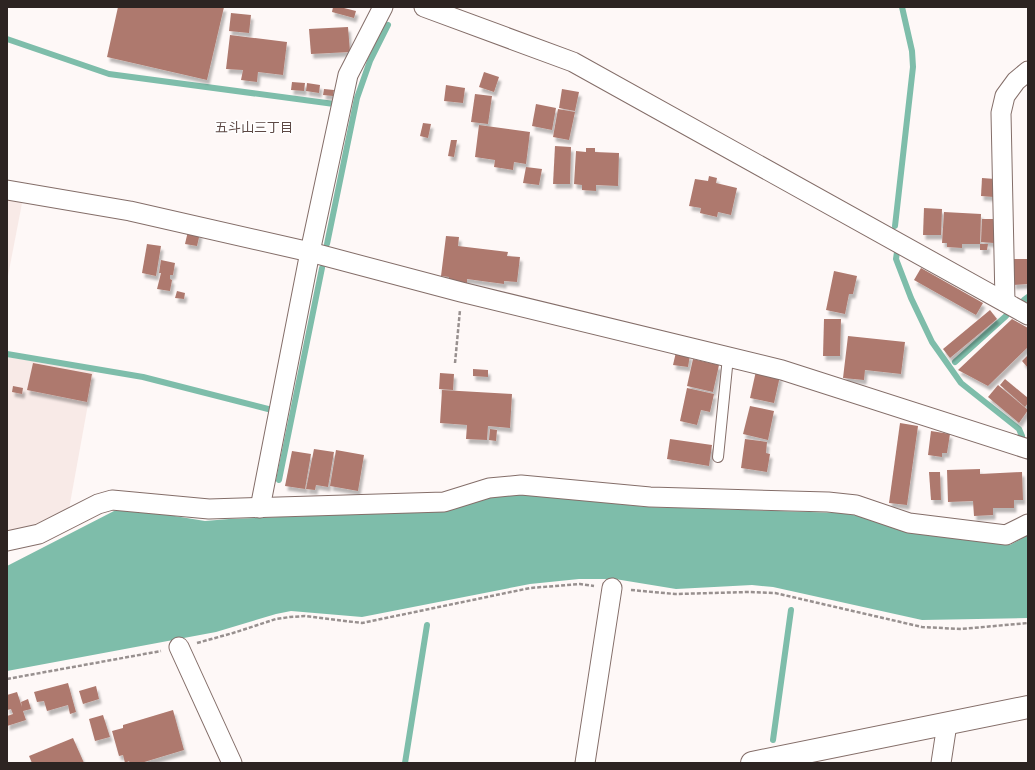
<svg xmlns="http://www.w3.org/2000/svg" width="1035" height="770" viewBox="0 0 1035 770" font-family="'PT Sans Narrow','Noto Sans JP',sans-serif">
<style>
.built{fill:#f8eae7}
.water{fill:#7ebdaa}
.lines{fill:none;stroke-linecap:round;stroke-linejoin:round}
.stream{stroke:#7ebdaa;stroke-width:6}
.building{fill:#ae796e;filter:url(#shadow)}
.lane-casing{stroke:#846e69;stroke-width:12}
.street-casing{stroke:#846e69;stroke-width:21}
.secondary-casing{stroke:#846e69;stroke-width:24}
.path{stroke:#98908f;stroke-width:2.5;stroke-dasharray:4 2;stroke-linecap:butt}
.lane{stroke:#fff;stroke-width:10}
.street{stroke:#fff;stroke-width:19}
.secondary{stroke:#fff;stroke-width:22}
.labels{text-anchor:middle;stroke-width:3;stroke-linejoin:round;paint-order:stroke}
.neighbourhood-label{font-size:13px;fill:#5d4844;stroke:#fff}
</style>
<defs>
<filter id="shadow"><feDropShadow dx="2.5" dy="4.5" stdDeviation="1" flood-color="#0004"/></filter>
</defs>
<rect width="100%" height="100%" fill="#fef8f7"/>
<g class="built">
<polygon points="7,196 23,198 7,281"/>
<polygon points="7,357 94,371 69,509 42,524 7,532"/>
</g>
<polygon class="water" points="520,494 648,507 842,513 864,517 905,529 1010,545 1028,535 1028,618 922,620 773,587 752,585 676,589 615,579 579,579 530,584 362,617 291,611 276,614 216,632 7,671 7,566 114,511 144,511 205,521 229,519 442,511 492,497"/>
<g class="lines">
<g class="stream">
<polyline points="7,39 109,74 334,104"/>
<polyline points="895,226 913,67 912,51 902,7"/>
<polyline points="327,244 357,98 370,61 388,25"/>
<polyline points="897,252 896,259 911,298 932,342 961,383 1019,429 1022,436"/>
<polyline points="1024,300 1028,297"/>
<polyline points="7,354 143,377 272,410"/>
<polyline points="955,362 1006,316"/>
<polyline points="279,480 322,268"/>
<polyline points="773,740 791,610"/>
<polyline points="405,763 427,625"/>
</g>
</g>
<g class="building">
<polygon points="118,7 224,7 207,80 107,57"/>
<polygon points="333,7 340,7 356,11 354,18 332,12"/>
<polygon points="231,13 251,15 249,33 229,31"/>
<polygon points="348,27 350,52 311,54 309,29"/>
<polygon points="230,35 287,42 283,75 258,72 257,82 241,80 243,70 226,69"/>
<polygon points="484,72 499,77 494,92 479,87"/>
<polygon points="292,82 305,83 304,91 291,90"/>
<polygon points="307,83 320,85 319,93 306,91"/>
<polygon points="446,85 465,88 463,103 444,101"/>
<polygon points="324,89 334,90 333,96 323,95"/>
<polygon points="562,89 579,92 575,111 559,108"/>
<polygon points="475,94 492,96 488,124 471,122"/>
<polygon points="536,104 556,108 552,130 532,126"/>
<polygon points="558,109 575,112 569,140 553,137"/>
<polygon points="423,123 431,124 428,138 420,136"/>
<polygon points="479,125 530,132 526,164 514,162 513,170 494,167 495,160 475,157"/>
<polygon points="451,140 457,140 454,157 448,156"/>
<polygon points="555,146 571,147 570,184 553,184"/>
<polygon points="586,148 595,148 595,152 619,153 618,186 596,185 596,191 582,190 582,185 574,184 576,151 586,152"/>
<polygon points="526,167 542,169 539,185 523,183"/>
<polygon points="709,176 717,178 716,183 737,188 731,215 718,212 717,217 700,213 701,208 689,206 695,179 708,181"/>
<polygon points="982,178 995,179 994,197 981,196"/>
<polygon points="924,208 942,209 941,235 923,235"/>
<polygon points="944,212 981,214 980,244 962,244 962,248 947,247 947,243 942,243"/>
<polygon points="982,219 995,219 994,243 981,242"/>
<polygon points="188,231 200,233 197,246 185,244"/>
<polygon points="446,236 459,237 458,246 508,252 507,256 520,257 517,282 504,281 504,284 467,279 467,283 449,281 449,277 441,276"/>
<polygon points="147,244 161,246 156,276 142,273"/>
<polygon points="980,244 988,244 987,250 980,250"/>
<polygon points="1013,259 1028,259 1028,284 1013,285"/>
<polygon points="161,260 175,263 173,275 170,275 170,279 172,280 170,291 157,289 161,273 159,273"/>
<polygon points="921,268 983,303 976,315 914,280"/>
<polygon points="834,271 857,276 853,294 849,294 845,314 826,310"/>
<polygon points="177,291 185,293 184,299 175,298"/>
<polygon points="990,310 997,319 950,358 943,349"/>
<polygon points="824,319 841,319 840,356 823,356"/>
<polygon points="1012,319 1028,328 1028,347 988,386 958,370"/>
<polygon points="848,336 905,342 901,374 865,370 864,380 843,378"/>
<polygon points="676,352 690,355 688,367 673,365"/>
<polygon points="1028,355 1028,368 1022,361"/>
<polygon points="693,359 719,365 713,392 687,386"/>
<polygon points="33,363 92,374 87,402 27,390"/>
<polygon points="473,369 488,370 488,377 473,376"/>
<polygon points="756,371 780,376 774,403 750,398"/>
<polygon points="440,373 454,374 453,390 439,389"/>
<polygon points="1005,379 1028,398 1028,403 1025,407 1000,385"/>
<polygon points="998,385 1028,410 1019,423 988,397"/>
<polygon points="13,386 23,388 22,394 12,392"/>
<polygon points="687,388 714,394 710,412 701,410 697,425 680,421"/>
<polygon points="442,390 512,394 510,428 488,426 487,440 466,439 467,425 440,423"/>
<polygon points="750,406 774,411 768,440 743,434"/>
<polygon points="900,423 918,426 907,505 889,503"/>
<polygon points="490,429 497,430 496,441 489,440"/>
<polygon points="931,431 950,434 947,453 942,453 942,457 928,455"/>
<polygon points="670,439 712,445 709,466 667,459"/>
<polygon points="745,439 767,442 766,453 770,454 767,472 741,468"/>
<polygon points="314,449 334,452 328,487 316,485 315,490 306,489"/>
<polygon points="336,450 364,455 358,491 330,486"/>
<polygon points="292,451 311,454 305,489 285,486"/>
<polygon points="980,469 980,474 1022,472 1023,500 1014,500 1014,508 993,508 993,515 974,516 973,501 948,502 947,470"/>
<polygon points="929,472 940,472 941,500 931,500"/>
<polygon points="68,683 76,712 70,714 68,705 47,711 44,701 37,702 34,692"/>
<polygon points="96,686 99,699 83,704 79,691"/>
<polygon points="17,692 22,707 21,702 28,699 31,709 23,711 26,720 7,726 7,716 13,714 11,709 7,710 7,695"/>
<polygon points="173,710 184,750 141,763 130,763 129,761 125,763 123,755 119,756 112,731 123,728 123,725"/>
<polygon points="103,715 110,737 95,741 89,719"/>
<polygon points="73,738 84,763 32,763 29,756"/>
</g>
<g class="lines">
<defs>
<polyline id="lane" points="718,457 728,357"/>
<g id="street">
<polyline points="424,7 573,62 1028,315"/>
<polyline points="7,190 130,211 310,252 461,292 782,370 1028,449"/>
<polyline points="1005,302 1001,113 1005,96 1016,81 1028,71"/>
<polyline points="260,508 310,252 348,75 383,7"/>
<polyline points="7,541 39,534 98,504 112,500 209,509 444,502 489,488 521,485 650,497 828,502 856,505 909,523 1006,535 1028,524"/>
<polyline points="179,647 232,763"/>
<polyline points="585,763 612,588"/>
<polyline points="941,763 947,724"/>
</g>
<polyline id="secondary" points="752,763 1028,707"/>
</defs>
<use href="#lane" class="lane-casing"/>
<use href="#street" class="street-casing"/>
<use href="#secondary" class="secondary-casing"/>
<g class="path">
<polyline points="455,363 460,310"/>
<polyline points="631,590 675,594 749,592 775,593 922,627 961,629 1028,623"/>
<polyline points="197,643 233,633 276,619 290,617 305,616 362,623 530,588 580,584 594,586"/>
<polyline points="7,679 161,651"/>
</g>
<use href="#lane" class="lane"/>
<use href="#street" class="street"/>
<use href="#secondary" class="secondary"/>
</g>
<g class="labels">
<g class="neighbourhood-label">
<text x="254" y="132">五斗山三丁目</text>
</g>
</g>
<rect width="1035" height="770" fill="none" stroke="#2d2422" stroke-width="16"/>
</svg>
